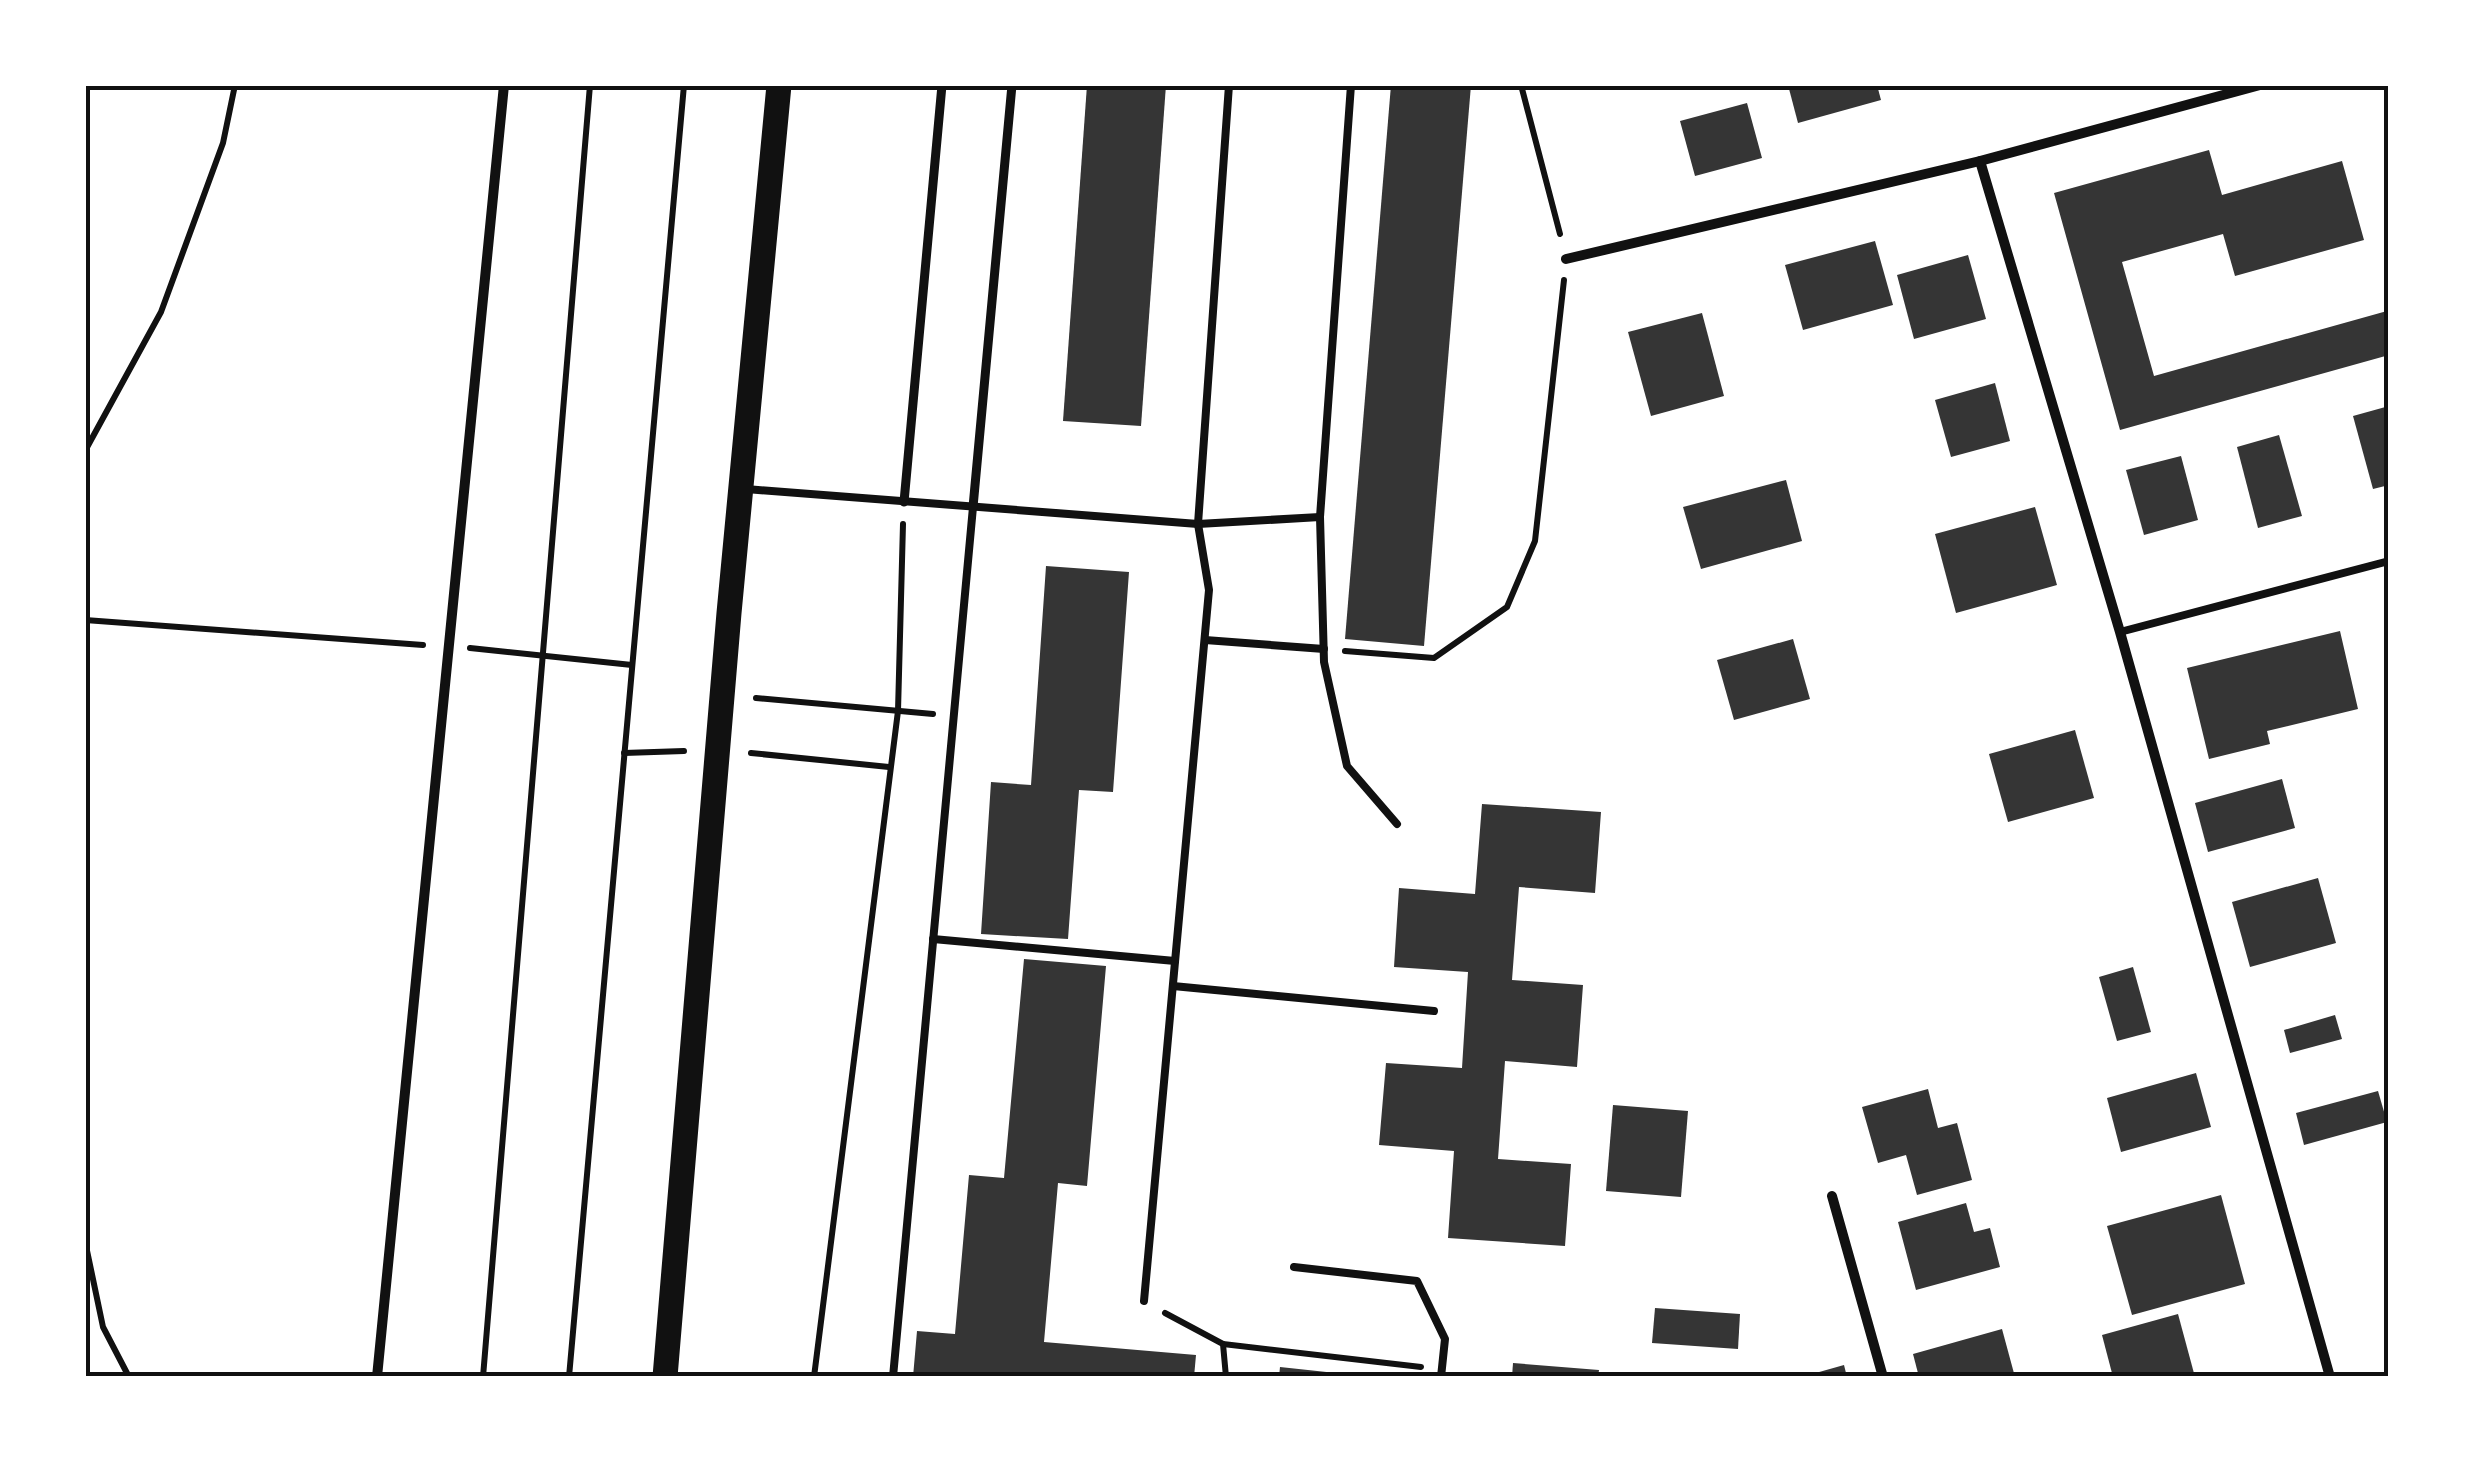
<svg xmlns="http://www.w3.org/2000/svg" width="2474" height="1462" viewBox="0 0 2474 1462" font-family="'PT Sans Narrow',sans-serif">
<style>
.building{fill:#353535}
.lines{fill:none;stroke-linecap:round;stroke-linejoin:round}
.path{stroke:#111;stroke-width:6}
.service{stroke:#111;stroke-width:8}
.pedestrian{stroke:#111;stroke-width:9}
.minor{stroke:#111;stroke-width:10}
.primary{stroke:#111;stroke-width:25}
.neatline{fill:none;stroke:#111;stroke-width:4}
</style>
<rect width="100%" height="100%" fill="#fff"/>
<g class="building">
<polygon points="1087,85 1166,85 1141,426 1063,421"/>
<polygon points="1391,85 1471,85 1424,646 1345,639"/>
<polygon points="1788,85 1877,85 1881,100 1798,123"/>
<polygon points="1747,103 1762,158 1695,176 1680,121"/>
<polygon points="2209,150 2222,195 2342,161 2364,240 2235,276 2223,234 2122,262 2154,376 2387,311 2389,355 2120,430 2054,193"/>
<polygon points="1875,241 1893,305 1803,330 1785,265"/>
<polygon points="1968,255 1986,319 1914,339 1897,275"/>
<polygon points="1702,313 1724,396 1651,416 1628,332"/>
<polygon points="1995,383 2010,441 1951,457 1935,400"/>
<polygon points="2389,406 2389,485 2373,489 2353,416"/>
<polygon points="2279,435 2302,516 2258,528 2237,447"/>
<polygon points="2181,456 2198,520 2144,535 2126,470"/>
<polygon points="1786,480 1802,541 1701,569 1683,507"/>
<polygon points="2035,507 2057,585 1956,613 1935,534"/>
<polygon points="1046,566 1129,572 1113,792 1079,790 1068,939 981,934 991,782 1031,785"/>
<polygon points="2340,631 2358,709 2267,731 2270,744 2209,759 2187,668"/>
<polygon points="1793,639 1810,699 1734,720 1717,660"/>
<polygon points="2075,730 2094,798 2008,822 1989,754"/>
<polygon points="2282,779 2295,828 2208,852 2195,803"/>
<polygon points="1482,804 1601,812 1595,893 1519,887 1512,980 1583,985 1577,1067 1505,1061 1498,1159 1571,1164 1565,1246 1448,1238 1454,1151 1379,1145 1386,1063 1462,1068 1468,972 1394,967 1399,888 1475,894"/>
<polygon points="2318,878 2336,943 2250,967 2232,902"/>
<polygon points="1024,959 1106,966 1087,1186 1058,1183 1044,1342 1196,1355 1194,1377 913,1377 917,1331 955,1334 969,1175 1004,1178"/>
<polygon points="2133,967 2151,1032 2117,1041 2099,977"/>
<polygon points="2335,1015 2342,1039 2290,1053 2284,1030"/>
<polygon points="2196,1073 2211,1127 2121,1152 2107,1098"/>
<polygon points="1928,1089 1938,1128 1957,1123 1972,1180 1917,1195 1906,1155 1878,1163 1862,1107"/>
<polygon points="2378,1091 2387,1122 2304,1145 2296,1113"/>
<polygon points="1613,1105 1688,1111 1681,1197 1606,1191"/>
<polygon points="2221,1195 2245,1284 2132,1315 2107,1226"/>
<polygon points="1966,1203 1974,1232 1990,1228 2000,1267 1916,1290 1898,1222"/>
<polygon points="1655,1308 1740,1314 1738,1349 1652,1343"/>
<polygon points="2178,1314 2195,1377 2113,1377 2102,1335"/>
<polygon points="2002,1329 2015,1377 1919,1377 1913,1354"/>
<polygon points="1513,1363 1599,1370 1598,1377 1512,1377"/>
<polygon points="1844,1365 1847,1377 1805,1377 1805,1376"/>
<polygon points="1280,1367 1345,1374 1345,1377 1279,1377"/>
</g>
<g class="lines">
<g class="path">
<polyline points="1521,85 1560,234"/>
<polyline points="85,451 161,312 223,143 235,85"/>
<polyline points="85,620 423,645"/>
<polyline points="470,648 632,665"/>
<polyline points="1345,651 1434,658 1507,607 1535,541 1564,280"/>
<polyline points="756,698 933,714"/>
<polyline points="624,753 684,751"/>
<polyline points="751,753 889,767"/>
<polyline points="85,1241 103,1327 129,1377"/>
<polyline points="1165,1313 1223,1344 1226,1377"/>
<polyline points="1223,1344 1421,1367"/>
<polyline points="483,1377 590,85"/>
<polyline points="569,1377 684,85"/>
<polyline points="814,1377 898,711 903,524"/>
</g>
<g class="service">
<polyline points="1351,85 1320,517 1324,662 1347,766 1397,824"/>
<polyline points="746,489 1198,524 1320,517"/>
<polyline points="2120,632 2389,561"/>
<polyline points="1205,640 1324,649"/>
<polyline points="933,939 1175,961"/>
<polyline points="1173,986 1434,1011"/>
<polyline points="1294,1267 1417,1281 1445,1339 1441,1377"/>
<polyline points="1144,1301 1209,590 1198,524 1229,85"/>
<polyline points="893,1377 973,507"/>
</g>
<g class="pedestrian">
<polyline points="904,502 942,85"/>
<polyline points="973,507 1012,85"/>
</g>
<g class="minor">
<polyline points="1980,161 2120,632 2330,1377"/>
<polyline points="1566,259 1980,161 2260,85"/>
<polyline points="1832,1196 1883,1377"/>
<polyline points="377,1377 504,85"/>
</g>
<polyline class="primary" points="665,1377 729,613 779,85"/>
</g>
<rect width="2474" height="1462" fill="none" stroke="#ffffff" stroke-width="175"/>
<rect x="88" y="88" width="2298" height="1286" class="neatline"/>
</svg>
